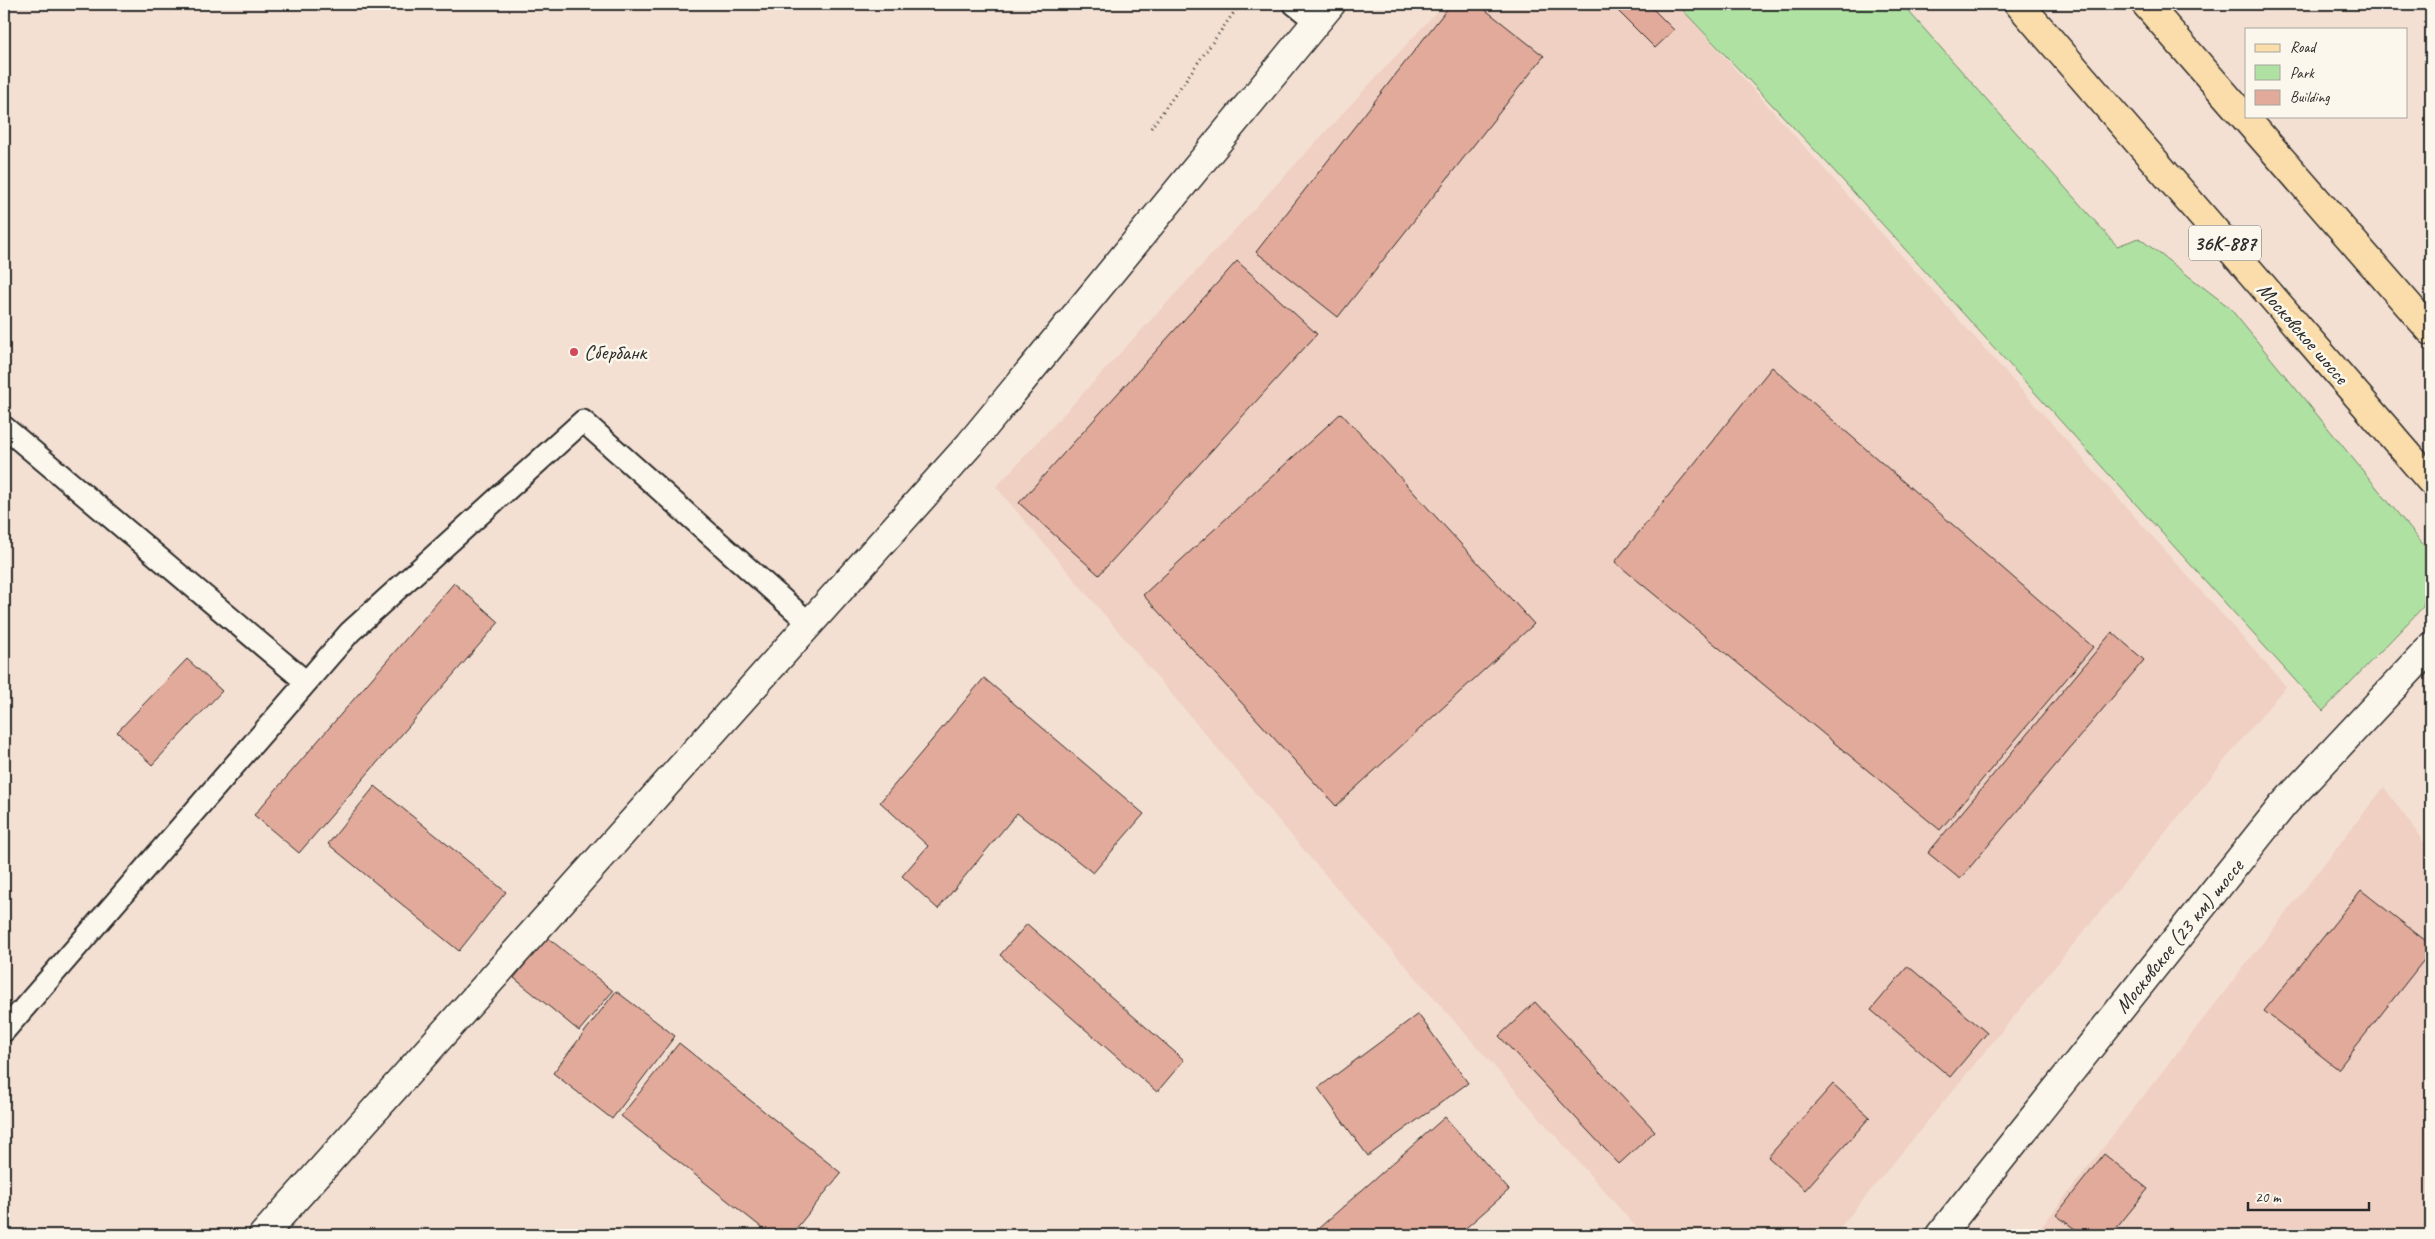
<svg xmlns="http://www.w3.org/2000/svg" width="2435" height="1239" viewBox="0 0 2435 1239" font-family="Caveat,sans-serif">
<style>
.built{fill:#efd0c2}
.green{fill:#afe1a2;stroke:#6d8666}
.building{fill:#e2aa9a;stroke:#2b2b2b}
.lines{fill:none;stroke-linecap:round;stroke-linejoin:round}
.service-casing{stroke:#2b2b2b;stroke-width:25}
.minor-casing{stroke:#2b2b2b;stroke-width:31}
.tertiary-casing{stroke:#2b2b2b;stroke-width:31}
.primary-casing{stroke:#2b2b2b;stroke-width:31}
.path{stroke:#2b2b2b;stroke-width:3;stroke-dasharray:1 4;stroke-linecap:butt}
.service{stroke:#fbf7ec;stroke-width:21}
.minor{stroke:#fbf7ec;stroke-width:28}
.tertiary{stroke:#fbf7ec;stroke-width:28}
.primary{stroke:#faddab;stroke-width:28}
.poi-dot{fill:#d1495b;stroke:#fbf7ec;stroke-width:2}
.labels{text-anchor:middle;stroke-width:5;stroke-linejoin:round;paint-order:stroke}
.shield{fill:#fbf7ec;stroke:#696865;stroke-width:1}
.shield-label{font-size:20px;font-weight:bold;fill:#2b2b2b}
.street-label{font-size:21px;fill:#2b2b2b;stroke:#fbf7ec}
.poi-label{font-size:21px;fill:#2b2b2b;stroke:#fbf7ec;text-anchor:start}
</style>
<rect width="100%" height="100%" fill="#f4e0d3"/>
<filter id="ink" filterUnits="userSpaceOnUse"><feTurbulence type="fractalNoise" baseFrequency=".02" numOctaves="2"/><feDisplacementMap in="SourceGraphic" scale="10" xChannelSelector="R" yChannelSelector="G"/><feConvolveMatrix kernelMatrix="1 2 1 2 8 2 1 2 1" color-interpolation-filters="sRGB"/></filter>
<g filter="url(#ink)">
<g class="built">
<polygon points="1444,4 1677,4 2286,686 1834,1235 1643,1235 1313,861 996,487"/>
<polygon points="2384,787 2431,852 2431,1235 2035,1235"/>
</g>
<polygon class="green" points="1677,4 1902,4 2117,246 2139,238 2229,307 2431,554 2431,566 2423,607 2323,711 1827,163"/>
<g class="building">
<polygon points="1451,4 1478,4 1544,56 1338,317 1256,252"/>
<polygon points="1611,4 1648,4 1674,30 1655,48"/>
<polygon points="1237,261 1317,334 1099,575 1019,503"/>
<polygon points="1772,367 2093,647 1940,830 1615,562"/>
<polygon points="1341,413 1534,624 1336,806 1143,595"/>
<polygon points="454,583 499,622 299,853 254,815"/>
<polygon points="2112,632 2144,660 1960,879 1928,853"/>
<polygon points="187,659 222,691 152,765 117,732"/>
<polygon points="984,678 1144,814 1093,873 1017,813 938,909 902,876 928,846 880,802"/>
<polygon points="375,786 506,892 459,951 328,844"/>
<polygon points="2361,890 2431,945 2431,951 2338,1069 2264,1011"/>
<polygon points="1027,924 1184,1060 1157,1092 1000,955"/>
<polygon points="547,937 613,991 579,1031 514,978"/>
<polygon points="1908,966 1987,1033 1950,1077 1871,1010"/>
<polygon points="616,991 675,1036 612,1119 553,1073"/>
<polygon points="1535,1002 1655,1131 1619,1164 1499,1036"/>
<polygon points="1418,1014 1468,1083 1368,1156 1318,1088"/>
<polygon points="679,1043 841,1173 791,1235 771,1235 621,1116"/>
<polygon points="1833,1084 1870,1117 1805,1190 1768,1157"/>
<polygon points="1445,1117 1509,1190 1458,1235 1311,1235"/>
<polygon points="2104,1154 2148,1189 2111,1235 2083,1235 2056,1215"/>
</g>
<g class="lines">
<defs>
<g id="service">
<polyline points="1294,4 1317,22"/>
<polyline points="4,427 306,682"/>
<polyline points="4,1031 350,632 583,421 809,623"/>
</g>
<polyline id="minor" points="1940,1235 2283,805 2431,647"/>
<polyline id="tertiary" points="263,1235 970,444 1331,4"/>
<g id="primary">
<polyline points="2019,4 2431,481"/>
<polyline points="2146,4 2431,331"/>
</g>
</defs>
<use href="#service" class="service-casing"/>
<use href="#minor" class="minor-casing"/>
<use href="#tertiary" class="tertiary-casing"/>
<use href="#primary" class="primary-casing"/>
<polyline class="path" points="1151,128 1240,4"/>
<use href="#service" class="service"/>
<use href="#minor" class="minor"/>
<use href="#tertiary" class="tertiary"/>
<use href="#primary" class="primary"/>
</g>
</g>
<circle class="poi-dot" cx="574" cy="352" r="5"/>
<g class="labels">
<rect class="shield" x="2189" y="225.5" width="72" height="35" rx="4"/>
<g class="shield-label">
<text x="2225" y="250">36К-887</text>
</g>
<g class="street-label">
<text transform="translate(2303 333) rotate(49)" y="7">Московское шоссе</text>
<text transform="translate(2179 936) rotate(-51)" y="7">Московское (23 км) шоссе</text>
</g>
<g class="poi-label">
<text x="584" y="359">Сбербанк</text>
</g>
</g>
<rect width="2435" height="1239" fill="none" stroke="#fbf7ec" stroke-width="20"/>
<rect x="10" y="10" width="2415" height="1219" fill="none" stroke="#2b2b2b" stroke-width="2" filter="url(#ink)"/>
<rect x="2245" y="28" width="162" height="90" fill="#fbf7ec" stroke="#a8a59f"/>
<rect x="2255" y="44" width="25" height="8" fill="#faddab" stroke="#a8a59f"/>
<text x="2290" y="52" font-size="15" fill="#2b2b2b">Road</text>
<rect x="2255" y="65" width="25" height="15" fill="#afe1a2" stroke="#a8a59f"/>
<text x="2290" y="78" font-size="15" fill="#2b2b2b">Park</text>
<rect x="2255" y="90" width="25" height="15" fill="#e2aa9a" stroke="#a8a59f"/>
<text x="2290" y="102" font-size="15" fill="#2b2b2b">Building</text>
<path d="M2248 1202v8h121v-8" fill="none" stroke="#2b2b2b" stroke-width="2.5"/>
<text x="2255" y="1202" font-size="15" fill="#2b2b2b" stroke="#fbf7ec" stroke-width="4" paint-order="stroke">20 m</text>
</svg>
